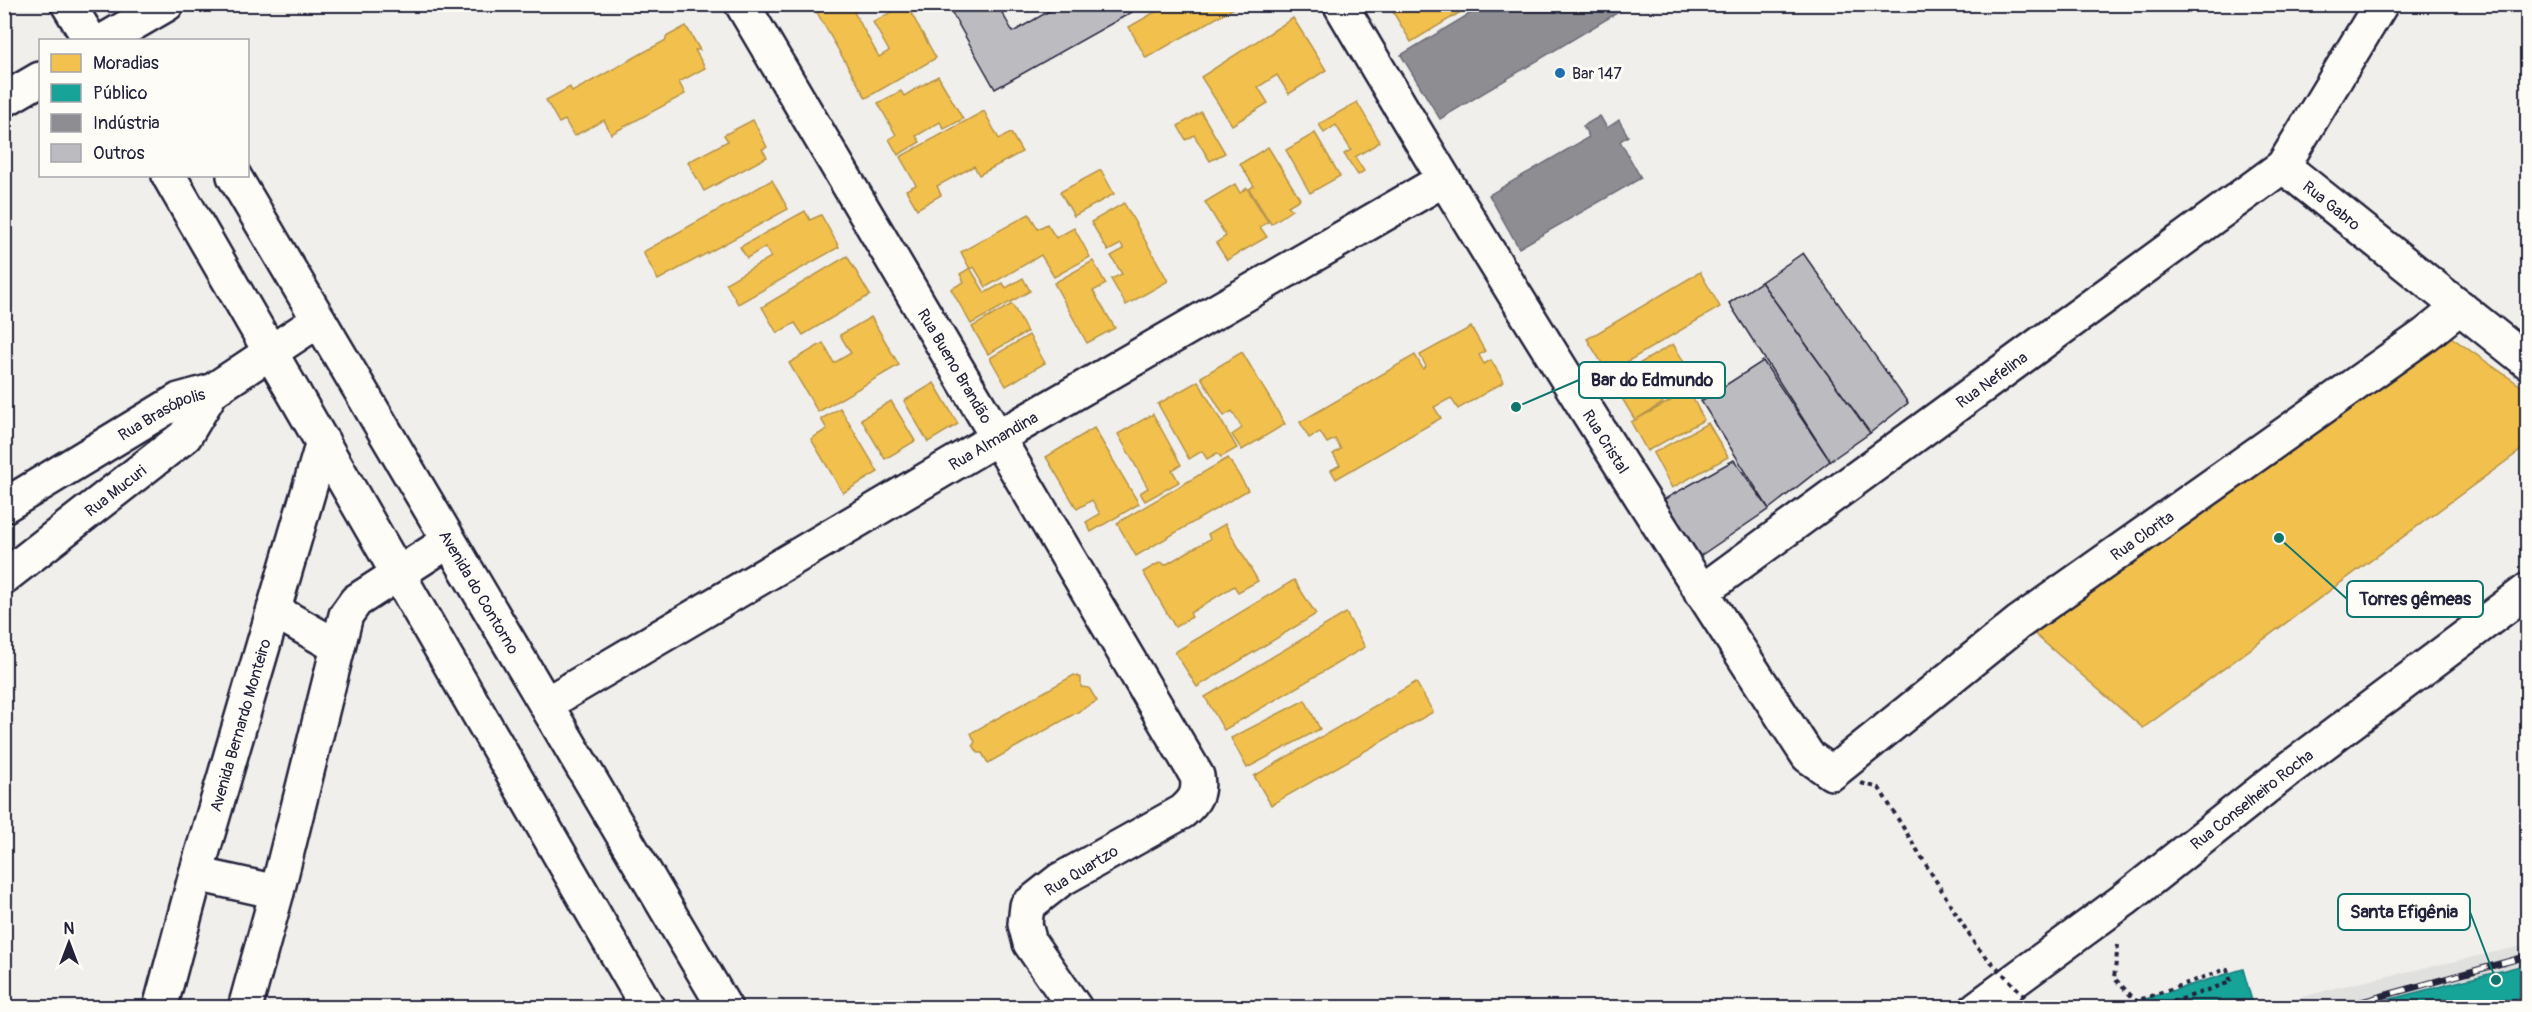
<svg xmlns="http://www.w3.org/2000/svg" width="2532" height="1012" viewBox="0 0 2532 1012" font-family="Pangolin,sans-serif">
<style>
.built{fill:#e0e0df}
.homes{fill:#f2c14e;stroke:#b49148;stroke-width:1.5}
.public{fill:#17a398;stroke:#1a7c7c;stroke-width:1.5}
.industry{fill:#8d8d92;stroke:#6d6d78;stroke-width:1.5}
.building{fill:#bcbcc0;stroke:#22223b;stroke-width:1.5}
.lines{fill:none;stroke-linecap:round;stroke-linejoin:round}
.street-casing{stroke:#22223b;stroke-width:38}
.secondary-casing{stroke:#22223b;stroke-width:38}
.path{stroke:#22223b;stroke-width:4;stroke-dasharray:4.5 4.5;stroke-linecap:butt}
.street{stroke:#fdfcf7;stroke-width:33}
.secondary{stroke:#fdfcf7;stroke-width:33}
.rail-casing{stroke:#22223b;stroke-width:7}
.rail{stroke:#fdfcf7;stroke-width:4.5;stroke-dasharray:14;stroke-linecap:butt}
.path-bridge{stroke:#22223b;stroke-width:4;stroke-dasharray:4.5 4.5;stroke-linecap:butt}
.poi-dot{fill:#1f6fb2;stroke:#fdfcf7;stroke-width:2}
.labels{text-anchor:middle;stroke-width:6;stroke-linejoin:round;paint-order:stroke}
.poi-label{font-size:16px;fill:#22223b;stroke:#fdfcf7;text-anchor:start}
.street-label{font-size:16px;fill:#22223b;stroke:#fdfcf7}
.leader{fill:none;stroke:#0f766e;stroke-width:2}
.callout-dot{fill:#0f766e;stroke:#fdfcf7;stroke-width:2}
.callout{fill:#fdfcf7;stroke:#0f766e;stroke-width:2}
.callout-label{font-size:18px;text-anchor:middle;font-weight:bold;fill:#22223b}
</style>
<rect width="100%" height="100%" fill="#f0efec"/>
<filter id="ink" filterUnits="userSpaceOnUse"><feTurbulence type="fractalNoise" baseFrequency=".0167" numOctaves="2"/><feDisplacementMap in="SourceGraphic" scale="12" xChannelSelector="R" yChannelSelector="G"/><feConvolveMatrix kernelMatrix="1 2 1 2 8 2 1 2 1" color-interpolation-filters="sRGB"/></filter>
<g filter="url(#ink)">
<polygon class="built" points="2527,945 2527,1007 2263,1008 2335,988"/>
<g class="homes">
<polygon points="823,4 867,4 854,12 879,57 889,51 873,22 906,4 936,58 866,98 815,9"/>
<polygon points="1169,4 1241,4 1146,58 1129,27"/>
<polygon points="1406,4 1474,4 1411,42 1393,12"/>
<polygon points="1293,18 1326,70 1289,94 1277,75 1258,87 1268,103 1232,125 1201,77"/>
<polygon points="686,26 700,50 695,50 705,68 679,82 685,94 611,134 604,120 574,136 565,120 559,123 546,100 570,87 572,92 666,40 666,37"/>
<polygon points="938,76 963,119 944,129 940,122 916,136 920,142 898,155 889,139 896,135 878,103 901,91 904,96"/>
<polygon points="1357,102 1380,142 1355,157 1364,171 1358,175 1344,154 1351,150 1336,125 1324,133 1319,124"/>
<polygon points="984,111 999,139 1011,133 1022,152 979,175 974,166 937,186 941,195 917,209 906,190 916,185 900,157"/>
<polygon points="1201,112 1225,153 1210,161 1194,135 1186,140 1178,126"/>
<polygon points="753,120 767,147 762,149 767,157 704,191 688,162 728,141 724,135"/>
<polygon points="1315,133 1340,176 1310,193 1286,150"/>
<polygon points="1268,147 1300,199 1288,206 1292,210 1271,224 1249,189 1254,186 1240,164"/>
<polygon points="1101,170 1114,194 1074,216 1060,192"/>
<polygon points="772,180 788,209 658,280 643,252"/>
<polygon points="1235,184 1240,193 1247,188 1268,222 1260,227 1267,237 1227,260 1216,243 1226,236 1205,202"/>
<polygon points="1124,203 1168,281 1126,305 1111,279 1122,274 1111,256 1124,249 1121,244 1108,251 1091,222"/>
<polygon points="805,211 810,220 821,215 839,247 738,304 726,283 771,257 765,247 747,258 740,247"/>
<polygon points="1029,214 1038,229 1047,224 1056,238 1074,228 1090,257 1054,277 1041,255 986,287 974,267 970,269 961,252"/>
<polygon points="847,256 870,295 803,335 795,323 777,333 762,307"/>
<polygon points="1093,261 1106,284 1093,291 1115,328 1087,343 1054,283"/>
<polygon points="970,268 985,293 1003,283 1006,288 1023,278 1030,291 971,324 951,289 964,282 960,274"/>
<polygon points="1700,272 1720,307 1608,373 1587,339"/>
<polygon points="1012,304 1027,332 988,354 972,327"/>
<polygon points="871,317 899,365 818,412 789,363 823,343 834,363 851,353 840,335"/>
<polygon points="1471,327 1485,351 1479,355 1484,364 1491,360 1504,382 1458,409 1451,398 1434,407 1441,418 1336,479 1331,470 1340,465 1333,454 1341,449 1335,439 1327,443 1320,432 1309,438 1300,422 1415,355 1423,369 1426,366 1420,355"/>
<polygon points="2441,330 2528,391 2528,445 2143,728 2030,630"/>
<polygon points="1029,335 1045,363 1006,386 990,358"/>
<polygon points="1673,344 1687,367 1672,375 1675,381 1657,391 1663,403 1635,420 1611,380"/>
<polygon points="1242,352 1285,424 1242,450 1232,435 1242,428 1232,411 1224,416 1201,377"/>
<polygon points="1198,381 1237,448 1221,457 1217,453 1207,459 1202,451 1189,459 1158,404"/>
<polygon points="934,383 958,424 928,442 904,401"/>
<polygon points="1689,391 1704,420 1647,451 1631,422"/>
<polygon points="891,401 915,441 885,459 861,419"/>
<polygon points="840,408 878,472 843,493 811,439 827,429 821,419"/>
<polygon points="1153,414 1181,465 1172,470 1179,482 1145,501 1140,493 1148,488 1118,434"/>
<polygon points="1708,423 1728,457 1672,488 1653,453"/>
<polygon points="1094,428 1139,504 1091,532 1086,522 1100,514 1092,500 1077,509 1046,457"/>
<polygon points="1228,458 1248,490 1136,556 1117,523"/>
<polygon points="1225,524 1258,581 1238,592 1234,586 1190,613 1192,617 1175,627 1143,572 1161,562 1165,565 1210,539 1208,534"/>
<polygon points="1294,580 1316,614 1197,687 1175,652"/>
<polygon points="1346,613 1365,647 1224,730 1205,697"/>
<polygon points="1074,675 1081,678 1081,687 1089,688 1097,701 988,763 982,753 978,753 973,745 975,742 971,733"/>
<polygon points="1416,682 1433,712 1271,805 1254,776"/>
<polygon points="1305,700 1320,729 1247,768 1231,738"/>
</g>
<g class="public">
<polygon points="2528,964 2528,996 2484,1008 2355,1008"/>
<polygon points="2243,969 2254,1008 2116,1008"/>
</g>
<g class="industry">
<polygon points="1486,4 1632,4 1440,119 1401,55"/>
<polygon points="1600,116 1607,128 1619,120 1628,136 1620,141 1641,178 1519,248 1489,195 1589,137 1583,126"/>
</g>
<g class="building">
<polygon points="947,4 997,4 1013,32 1058,6 1057,4 1130,4 1134,11 995,89"/>
<polygon points="1803,253 1908,403 1870,433 1761,282"/>
<polygon points="1761,282 1870,433 1830,461 1729,303"/>
<polygon points="1763,361 1830,461 1769,509 1701,401"/>
<polygon points="1734,460 1769,509 1697,558 1663,500"/>
</g>
<g class="lines">
<defs>
<g id="street">
<path id="s1" d="M742,4L1197,776C1200,793 1195,801 1182,812L1060,880L1027,906L1025,924L1030,943L1075,1008"/>
<path id="s2" d="M1340,4C1489,259 1647,509 1808,756L1832,773L2018,623L2425,335L2460,307"/>
<path id="s3" d="M2381,4L2283,166L2528,362"/>
<polyline points="4,100 40,79"/>
<path id="s4" d="M4,506L179,400L212,391L319,320"/>
<path id="s5" d="M4,577L185,436L212,391"/>
<path id="s6" d="M1701,592L2283,166"/>
<polyline points="275,611 338,647"/>
<path id="s7" d="M546,704L997,438L1443,180"/>
<polyline points="196,874 277,892"/>
<path id="s8" d="M160,1008L196,874L323,442"/>
<polyline points="245,1008 277,892 346,615 356,601 449,541"/>
<path id="s9" d="M1977,1008L2124,900L2289,769L2528,590"/>
</g>
<g id="secondary">
<polyline points="68,4 90,40"/>
<polyline points="105,40 167,4"/>
<polyline points="169,176 648,1008"/>
<path id="s10" d="M234,176L725,1008"/>
</g>
</defs>
<use href="#street" class="street-casing"/>
<use href="#secondary" class="secondary-casing"/>
<polyline class="path" points="2118,945 2114,978 2143,1008"/>
<use href="#street" class="street"/>
<use href="#secondary" class="secondary"/>
<defs>
<polyline id="rail" points="2339,1008 2528,956"/>
</defs>
<use href="#rail" class="rail-casing"/>
<use href="#rail" class="rail"/>
<g class="path-bridge">
<polyline points="1861,783 1879,788 1976,946 2036,1008"/>
<polyline points="2116,1008 2227,969 2231,982 2156,1008"/>
</g>
</g>
</g>
<circle class="poi-dot" cx="1560" cy="73" r="6"/>
<g class="labels">
<g class="poi-label">
<text x="1572" y="79">Bar 147</text>
</g>
<g class="street-label">
<text dy="6" stroke="none"><textPath href="#s3" startOffset="252">Rua Gabro</textPath></text>
<text dy="6" stroke="none"><textPath href="#s1" startOffset="420">Rua Bueno Brandão</textPath></text>
<text dy="6" stroke="none"><textPath href="#s6" startOffset="360">Rua Nefelina</textPath></text>
<text dy="6" stroke="none"><textPath href="#s4" startOffset="183">Rua Brasópolis</textPath></text>
<text dy="6" stroke="none"><textPath href="#s7" startOffset="519">Rua Almandina</textPath></text>
<text dy="6" stroke="none"><textPath href="#s2" startOffset="512">Rua Cristal</textPath></text>
<text dy="6" stroke="none"><textPath href="#s5" startOffset="141">Rua Mucuri</textPath></text>
<text dy="6" stroke="none"><textPath href="#s2" startOffset="1306">Rua Clorita</textPath></text>
<text dy="6" stroke="none"><textPath href="#s10" startOffset="483">Avenida do Contorno</textPath></text>
<text dy="6" stroke="none"><textPath href="#s8" startOffset="294">Avenida Bernardo Monteiro</textPath></text>
<text dy="6" stroke="none"><textPath href="#s9" startOffset="345">Rua Conselheiro Rocha</textPath></text>
<text transform="translate(1081 870) rotate(-31)" y="6">Rua Quartzo</text>
</g>
</g>
<path class="leader" d="M1516 407L1579 380M2279 538L2347 599M2496 980L2470 912"/>
<g class="callout-dot">
<circle cx="1516" cy="407" r="6"/>
<circle cx="2279" cy="538" r="6"/>
<circle cx="2496" cy="980" r="6"/>
</g>
<g class="callout">
<rect x="1579" y="362" width="146" height="36" rx="6"/>
<rect x="2347" y="581" width="136" height="36" rx="6"/>
<rect x="2338" y="894" width="132" height="36" rx="6"/>
</g>
<g class="callout-label">
<text x="1652" y="386">Bar do Edmundo</text>
<text x="2415" y="605">Torres gêmeas</text>
<text x="2404" y="918">Santa Efigênia</text>
</g>
<rect width="2532" height="1012" fill="none" stroke="#fdfcf7" stroke-width="24"/>
<rect x="12" y="12" width="2508" height="988" fill="none" stroke="#22223b" stroke-width="2" filter="url(#ink)"/>
<rect x="39" y="39" width="210" height="138" fill="#fdfcf7" stroke="#a5a5ac" stroke-width="1.5"/>
<rect x="51" y="54" width="30" height="18" fill="#f2c14e" stroke="#a5a5ac" stroke-width="1.5"/>
<text x="93" y="69" font-size="18" fill="#22223b">Moradias</text>
<rect x="51" y="84" width="30" height="18" fill="#17a398" stroke="#a5a5ac" stroke-width="1.5"/>
<text x="93" y="99" font-size="18" fill="#22223b">Público</text>
<rect x="51" y="114" width="30" height="18" fill="#8d8d92" stroke="#a5a5ac" stroke-width="1.5"/>
<text x="93" y="129" font-size="18" fill="#22223b">Indústria</text>
<rect x="51" y="144" width="30" height="18" fill="#bcbcc0" stroke="#a5a5ac" stroke-width="1.5"/>
<text x="93" y="159" font-size="18" fill="#22223b">Outros</text>
<g transform="translate(69 943)" stroke="#fdfcf7" stroke-width="4.5" paint-order="stroke">
<path d="M0-4.5L10 22L0 15L-10 22Z" fill="#22223b"/>
<text y="-9" font-size="16" font-weight="bold" text-anchor="middle" fill="#22223b">N</text>
</g>
</svg>
